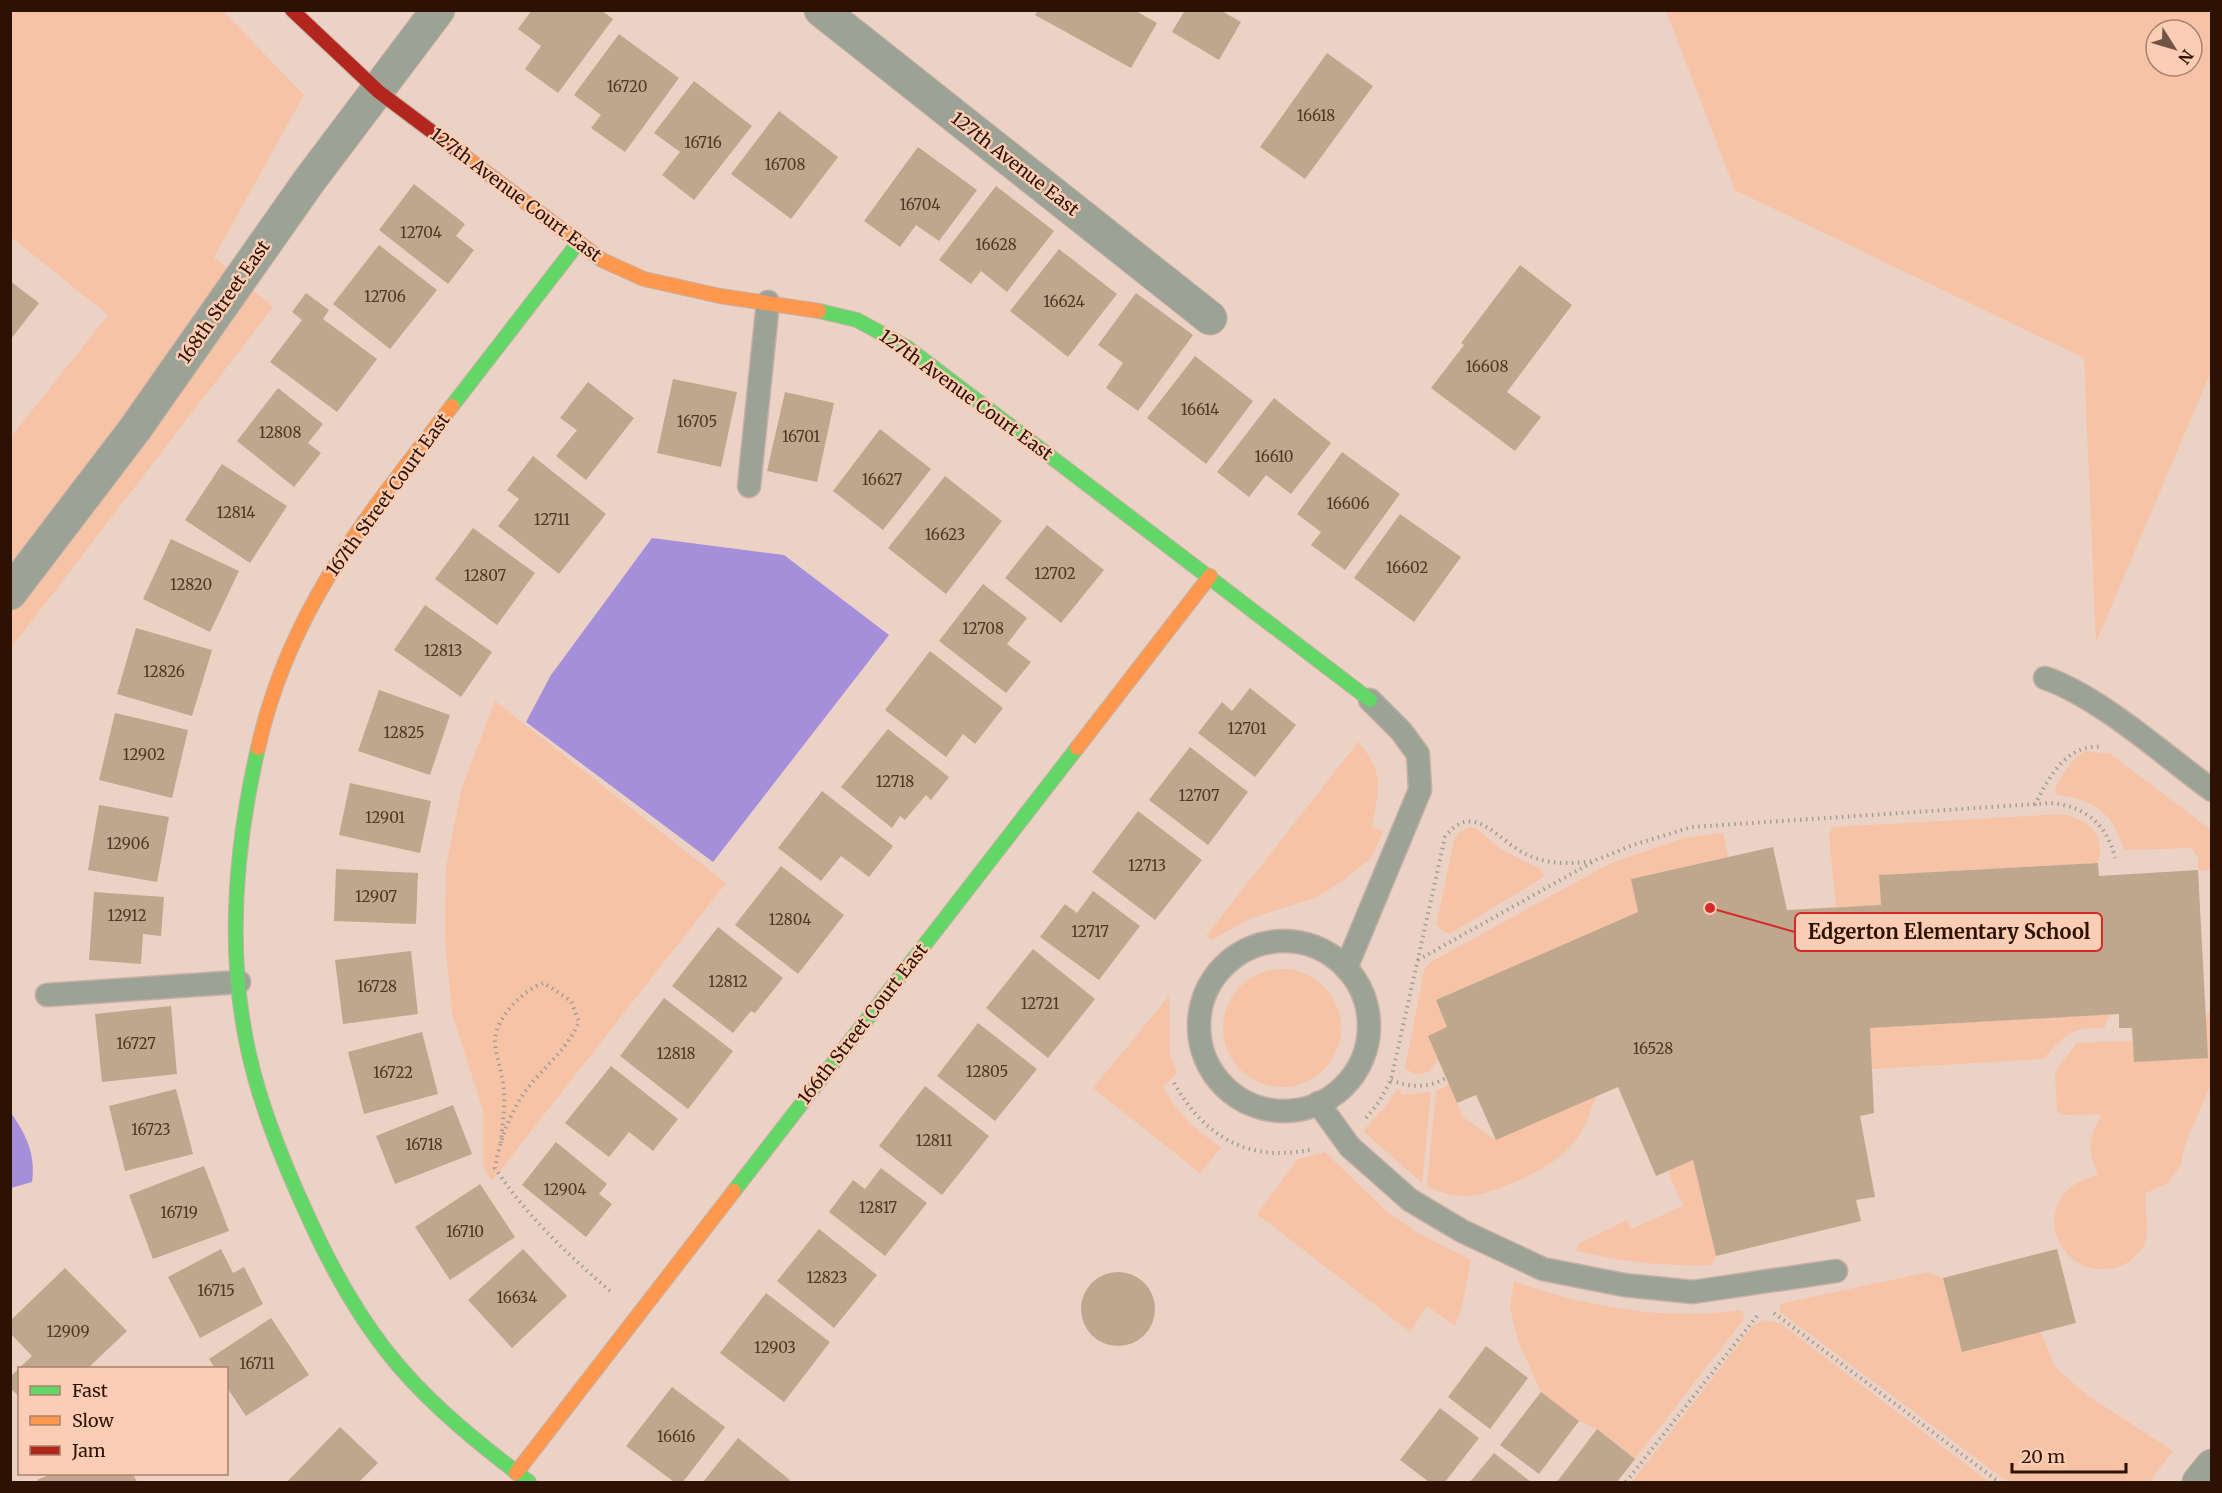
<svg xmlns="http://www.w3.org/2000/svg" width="2222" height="1493" viewBox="0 0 2222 1493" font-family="Merriweather,serif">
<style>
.green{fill:#f6c3a6;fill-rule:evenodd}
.water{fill:#a68fda}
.building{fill:#bfa78e}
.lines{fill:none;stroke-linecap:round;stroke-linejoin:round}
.lane-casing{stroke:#c6b0a5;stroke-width:25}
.street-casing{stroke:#c6b0a5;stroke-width:35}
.fast-casing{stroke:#c6b0a5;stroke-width:16}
.slow-casing{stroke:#c6b0a5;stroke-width:16}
.jam-casing{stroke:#c6b0a5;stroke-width:16}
.path{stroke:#a09f96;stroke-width:4;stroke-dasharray:1.5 4.5;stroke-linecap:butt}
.lane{stroke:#9da297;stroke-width:22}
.street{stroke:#9da297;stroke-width:33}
.fast{stroke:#63d668;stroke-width:14}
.slow{stroke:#ff974d;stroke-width:14}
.jam{stroke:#b3261e;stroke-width:14}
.labels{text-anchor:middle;stroke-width:5;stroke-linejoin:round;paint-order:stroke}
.number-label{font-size:15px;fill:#523726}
.street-label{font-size:18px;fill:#2d1203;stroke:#fbcdb4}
.leader{fill:none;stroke:#d62828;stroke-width:2}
.callout-dot{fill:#d62828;stroke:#fbcdb4;stroke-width:2}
.callout{fill:#fbcdb4;stroke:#d62828;stroke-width:2}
.callout-label{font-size:20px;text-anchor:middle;font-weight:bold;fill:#2d1203}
</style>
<rect width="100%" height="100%" fill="#ebd2c4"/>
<g class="green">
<polygon points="11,11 223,11 304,95 214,257 273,307 11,648 11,437 108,315 11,237"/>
<path d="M1666,11H2211V372L2096,642L2084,358L1735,190ZM2156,30H2192V66H2156Z"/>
<polygon points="495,701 726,883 492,1181 483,1166 483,1110 452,1014 445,941 446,867 461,790"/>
<path d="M1358,742C1385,772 1379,789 1372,827L1383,832L1371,858L1344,880L1317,897L1249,919L1212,940L1206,936Z"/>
<path d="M2085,751L2110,754L2211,830V870H2198V857L2191,848L2124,850C2114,814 2094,799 2057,795L2055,790C2061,775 2072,759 2085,751Z"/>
<path d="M2063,814C2090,822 2106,833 2098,863L1879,875L1881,905L1836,907L1829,834L1833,827Z"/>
<polygon points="1469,827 1476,828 1502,850 1542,870 1544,877 1451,933 1445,932 1436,925 1454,841 1457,834"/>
<path d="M1723,833L1728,857L1631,879L1638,912L1436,1000C1439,1008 1446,1018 1447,1027C1448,1032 1444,1040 1443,1045C1437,1064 1426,1085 1405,1068L1424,970L1431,962L1611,863L1684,838Z"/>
<circle cx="1282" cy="1028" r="59"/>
<path d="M1169,996L1170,1054L1177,1074L1163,1086C1176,1113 1196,1131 1221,1147L1200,1173L1093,1088Z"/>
<path d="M2211,1009V1083L2185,1145L2180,1167L2166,1184L2146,1193C2143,1212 2152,1229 2143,1247C2138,1255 2126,1265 2118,1267C2059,1282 2032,1209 2077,1183C2083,1180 2092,1177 2098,1175C2087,1149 2088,1138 2102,1114L2065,1115L2057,1112L2055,1071L2077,1043L2133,1041L2134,1062L2206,1017Z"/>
<path d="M2110,1014L2104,1028C2068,1028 2067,1034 2043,1059L1872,1069L1870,1028Z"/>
<path d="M1449,1085L1463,1117L1496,1140L1596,1096C1589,1115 1583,1135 1568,1149C1551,1168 1493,1195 1468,1196C1452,1196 1441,1193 1427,1186L1436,1091Z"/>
<polygon points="1398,1088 1402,1095 1431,1092 1422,1183 1363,1131 1387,1105"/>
<polygon points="1325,1152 1386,1211 1421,1235 1471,1260 1462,1306 1455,1326 1427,1306 1410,1332 1257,1214 1298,1159"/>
<path d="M1693,1160L1716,1256L1711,1265C1665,1267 1620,1261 1576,1251L1578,1244L1627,1220L1631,1229L1683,1206L1668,1171Z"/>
<polygon points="1928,1272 1943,1278 1962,1352 2041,1332 2055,1367 2087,1395 2173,1451 2149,1482 2008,1482 1780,1312 1780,1304"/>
<path d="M1514,1281C1579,1306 1672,1322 1740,1310L1744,1313L1743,1320L1635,1459L1597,1429L1579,1421L1541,1392L1518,1341L1510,1308Z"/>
<polygon points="1763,1320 1780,1323 1989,1482 1632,1482 1752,1327"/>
</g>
<g class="water">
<polygon points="652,538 784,555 889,635 713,862 526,722 551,675"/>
<path d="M11,1113C26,1134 36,1155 32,1182L11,1188Z"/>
</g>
<g class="building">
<polygon points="532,10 601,10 613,19 558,93 525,69 541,46 518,29"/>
<polygon points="1038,10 1134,10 1157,23 1131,68 1035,15"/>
<polygon points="1185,10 1220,10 1241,22 1219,60 1172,32"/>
<polygon points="619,34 679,78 625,152 591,128 601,115 574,95"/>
<polygon points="1327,53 1373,86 1305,179 1260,147"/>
<polygon points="694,81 752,126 694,200 662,175 680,152 654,133"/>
<polygon points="779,111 838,157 791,219 731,174"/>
<polygon points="918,147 977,190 939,241 916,225 900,247 864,221"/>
<polygon points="414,184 465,224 456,236 474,250 448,284 379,230"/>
<polygon points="996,186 1054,231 1007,292 981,271 971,284 939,260"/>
<polygon points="379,245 437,290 390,349 333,304"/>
<polygon points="1059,249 1117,294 1068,357 1010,311"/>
<polygon points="1520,265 1572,305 1507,392 1541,417 1515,451 1431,388 1464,345 1461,343"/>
<polygon points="10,281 39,303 10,340"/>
<polygon points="306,293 329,310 323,319 377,359 337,412 270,362 302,320 292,312"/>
<polygon points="1136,293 1193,335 1138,411 1106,388 1123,363 1098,345"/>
<polygon points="1195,356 1253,401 1206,464 1147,418"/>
<polygon points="673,379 737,392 721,467 657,453"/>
<polygon points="588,382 634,418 586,480 556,456 577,430 560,418"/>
<polygon points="278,388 323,424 308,443 321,453 294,487 237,441"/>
<polygon points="785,392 834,403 817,482 767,471"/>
<polygon points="1274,398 1331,443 1291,494 1266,475 1249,497 1217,472"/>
<polygon points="880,429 931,469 883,530 833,491"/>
<polygon points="1342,452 1400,494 1345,570 1311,545 1321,532 1297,514"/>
<polygon points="533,456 606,514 559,574 498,526 519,499 507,490"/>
<polygon points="222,464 287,506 250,563 185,520"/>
<polygon points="945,476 1002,521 946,594 888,548"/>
<polygon points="1400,514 1461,557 1414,622 1354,578"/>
<polygon points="1047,525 1104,570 1061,623 1005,578"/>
<polygon points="473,528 535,573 497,625 435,579"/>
<polygon points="171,539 239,571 210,632 143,599"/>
<polygon points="983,584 1027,618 1007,644 1031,662 1006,693 939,641"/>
<polygon points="425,605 492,652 461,697 394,650"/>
<polygon points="136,628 212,650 192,716 117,694"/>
<polygon points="930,651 1003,708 975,744 963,734 946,757 885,710"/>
<polygon points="1250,688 1296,725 1255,777 1198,733 1222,702 1232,711"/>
<polygon points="379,690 450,715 430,775 358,751"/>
<polygon points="115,713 188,730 172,798 99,780"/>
<polygon points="888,729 949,777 931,800 926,795 905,820 900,816 892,828 841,787"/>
<polygon points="1190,747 1248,792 1208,845 1149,800"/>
<polygon points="350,783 431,801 420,853 339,835"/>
<polygon points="822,791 893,846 869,877 841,856 821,881 778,848"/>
<polygon points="99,805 169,817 157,882 88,870"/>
<polygon points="1138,811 1202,860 1155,920 1092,872"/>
<polygon points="1773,847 1787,910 1881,905 1879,875 2098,863 2099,876 2198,870 2208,1058 2134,1062 2132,1028 2119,1028 2119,1014 1870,1028 1874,1113 1860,1116 1875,1197 1856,1200 1861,1221 1716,1256 1693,1160 1656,1176 1618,1087 1496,1140 1476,1095 1457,1103 1428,1036 1447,1027 1436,1000 1638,912 1631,879"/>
<polygon points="781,866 844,915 798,974 735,925"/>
<polygon points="336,869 418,873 416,924 334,921"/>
<polygon points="1093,891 1140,926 1099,980 1040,937 1065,904 1077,913"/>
<polygon points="94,892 164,897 161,936 143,934 141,964 89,960"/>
<polygon points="718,927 783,978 755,1013 751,1011 733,1033 672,986"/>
<polygon points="1033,949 1095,999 1048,1058 986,1008"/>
<polygon points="411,951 418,1014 343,1024 335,960"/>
<polygon points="664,998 733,1051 688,1109 620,1056"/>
<polygon points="171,1006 177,1074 102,1082 95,1014"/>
<polygon points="978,1023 1037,1069 995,1121 937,1076"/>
<polygon points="422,1032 438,1094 364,1114 348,1052"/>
<polygon points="611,1066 678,1119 653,1151 629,1132 609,1157 565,1123"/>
<polygon points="925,1086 989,1136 942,1195 879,1146"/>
<polygon points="176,1089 193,1154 125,1171 109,1106"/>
<polygon points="453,1105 472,1154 395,1184 376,1136"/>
<polygon points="556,1142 607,1184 599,1194 612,1204 586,1237 522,1185"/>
<polygon points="204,1166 229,1231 153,1259 129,1195"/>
<polygon points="881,1168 927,1203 885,1256 829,1212 853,1180 865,1189"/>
<polygon points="480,1184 515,1237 450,1280 415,1227"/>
<polygon points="819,1229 877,1275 834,1328 777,1281"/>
<polygon points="221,1249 233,1273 244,1267 263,1304 200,1338 168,1277"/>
<polygon points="523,1249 567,1296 512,1348 468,1300"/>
<polygon points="2057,1249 2076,1323 1962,1352 1943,1278"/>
<polygon points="65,1268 127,1331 88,1368 20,1368 20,1397 10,1388 10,1377 32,1356 10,1333 10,1321"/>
<circle cx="1118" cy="1309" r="37"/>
<polygon points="766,1293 830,1342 784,1402 720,1353"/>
<polygon points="271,1318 309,1375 246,1416 226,1386 226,1368 215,1368 209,1359"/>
<polygon points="1486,1346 1528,1378 1490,1429 1448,1397"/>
<polygon points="672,1387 725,1427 683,1482 674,1482 626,1446"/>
<polygon points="1541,1392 1579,1421 1539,1474 1500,1445"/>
<polygon points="1440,1408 1479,1438 1445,1482 1429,1482 1400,1460"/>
<polygon points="340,1427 378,1463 359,1482 287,1482"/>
<polygon points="1597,1429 1635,1459 1617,1482 1557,1482"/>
<polygon points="738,1438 790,1480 788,1482 703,1482"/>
<polygon points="1494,1453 1531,1482 1470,1482"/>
<polygon points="51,1474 133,1474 137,1482 38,1482 37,1480"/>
</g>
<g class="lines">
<defs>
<g id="lane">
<polyline points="749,486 768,302"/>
<path d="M2045,678C2100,697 2164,755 2212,790"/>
<circle cx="1284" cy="1026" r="85"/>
<polyline points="1346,968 1420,790 1418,754 1401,731 1370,700"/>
<polyline points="47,995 239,982"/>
<polyline points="1318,1103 1350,1147 1410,1200 1462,1231 1543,1269 1624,1285 1693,1292 1836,1271"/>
</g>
<g id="street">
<polyline points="821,10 1210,318"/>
<polyline points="10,593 135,429 309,181 438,10"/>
<polyline points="2199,1482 2212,1466"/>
</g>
<g id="fast">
<polyline points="819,311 857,320 908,348 1370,700"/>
<polyline points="452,406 578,243"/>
<path d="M258,748C235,848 226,953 249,1054C261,1108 283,1162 306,1212C330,1266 359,1319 397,1364C435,1409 482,1446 529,1482"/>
<polyline points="734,1191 1077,748"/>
</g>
<g id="slow">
<polyline points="459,152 602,260 644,279 720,296 819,311"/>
<path d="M258,748C289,609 367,516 452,406"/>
<polyline points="1077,748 1210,576"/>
<polyline points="516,1473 734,1191"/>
</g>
<polyline id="jam" points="292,10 379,92 459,152"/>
</defs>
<use href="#lane" class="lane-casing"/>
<use href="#street" class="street-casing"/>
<use href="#fast" class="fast-casing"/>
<use href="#slow" class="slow-casing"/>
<use href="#jam" class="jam-casing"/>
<g class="path">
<path d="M2035,805C2048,778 2067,743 2102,747"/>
<path d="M1418,960L1596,860L1633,845L1692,827L2051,803C2085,806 2107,824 2115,858"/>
<path d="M1391,1080C1411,1088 1427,1088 1446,1078"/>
<path d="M1174,1083C1206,1139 1250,1163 1314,1149"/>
<path d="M1366,1118L1379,1102L1391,1080L1445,837C1474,798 1499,843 1528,855C1549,865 1571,864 1593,861"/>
<path d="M501,1143C502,1126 505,1109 504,1092C503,1074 496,1058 495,1041C495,1018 524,989 544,983L571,1001L579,1022C569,1045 554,1058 537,1077C515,1100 500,1136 495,1168C526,1215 567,1254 610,1291"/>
<polyline points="1774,1313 1999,1482"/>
<polyline points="1626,1482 1757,1316"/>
</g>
<use href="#lane" class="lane"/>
<use href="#street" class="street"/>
<use href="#fast" class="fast"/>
<use href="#slow" class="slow"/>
<use href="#jam" class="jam"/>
</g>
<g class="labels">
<g class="number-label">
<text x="627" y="92">16720</text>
<text x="1316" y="121">16618</text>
<text x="703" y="148">16716</text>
<text x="785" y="170">16708</text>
<text x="920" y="210">16704</text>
<text x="421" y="238">12704</text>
<text x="996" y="250">16628</text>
<text x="385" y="302">12706</text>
<text x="1064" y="307">16624</text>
<text x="1487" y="372">16608</text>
<text x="1200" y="415">16614</text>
<text x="697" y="427">16705</text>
<text x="280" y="438">12808</text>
<text x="801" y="442">16701</text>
<text x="1274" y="462">16610</text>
<text x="882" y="485">16627</text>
<text x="1348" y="509">16606</text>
<text x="236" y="518">12814</text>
<text x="552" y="525">12711</text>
<text x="945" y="540">16623</text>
<text x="1407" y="573">16602</text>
<text x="1055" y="579">12702</text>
<text x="485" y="581">12807</text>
<text x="191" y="590">12820</text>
<text x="983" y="634">12708</text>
<text x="443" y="656">12813</text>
<text x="164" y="677">12826</text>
<text x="1247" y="734">12701</text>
<text x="404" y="738">12825</text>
<text x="144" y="760">12902</text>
<text x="895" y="787">12718</text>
<text x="1199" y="801">12707</text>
<text x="385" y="823">12901</text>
<text x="128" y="849">12906</text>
<text x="1147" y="871">12713</text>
<text x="376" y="902">12907</text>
<text x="127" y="921">12912</text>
<text x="790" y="925">12804</text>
<text x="1090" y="937">12717</text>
<text x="728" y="987">12812</text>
<text x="377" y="992">16728</text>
<text x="1040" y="1009">12721</text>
<text x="136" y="1049">16727</text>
<text x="1653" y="1054">16528</text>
<text x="676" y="1059">12818</text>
<text x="987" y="1077">12805</text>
<text x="393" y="1078">16722</text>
<text x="151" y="1135">16723</text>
<text x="934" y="1146">12811</text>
<text x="424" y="1150">16718</text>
<text x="565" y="1195">12904</text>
<text x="878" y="1213">12817</text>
<text x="179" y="1218">16719</text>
<text x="465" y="1237">16710</text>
<text x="827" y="1283">12823</text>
<text x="216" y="1296">16715</text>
<text x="517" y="1303">16634</text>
<text x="68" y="1337">12909</text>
<text x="775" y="1353">12903</text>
<text x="257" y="1369">16711</text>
<text x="676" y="1442">16616</text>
</g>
<g class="street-label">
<text transform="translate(1015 164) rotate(38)" y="6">127th Avenue East</text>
<text transform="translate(516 195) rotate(37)" y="6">127th Avenue Court East</text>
<text transform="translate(224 302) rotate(-55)" y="6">168th Street East</text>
<text transform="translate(966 395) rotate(36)" y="6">127th Avenue Court East</text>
<text transform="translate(388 495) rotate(-54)" y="6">167th Street Court East</text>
<text transform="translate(863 1024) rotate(-52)" y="6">166th Street Court East</text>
</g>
</g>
<path class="leader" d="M1710 908L1795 932"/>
<circle class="callout-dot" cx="1710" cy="908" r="6"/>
<rect class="callout" x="1795" y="913" width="307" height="38" rx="6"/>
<g class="callout-label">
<text x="1949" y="939">Edgerton Elementary School</text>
</g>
<rect width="2222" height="1493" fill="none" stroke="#2d1203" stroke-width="24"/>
<rect x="18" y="1367" width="210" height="108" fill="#fbcdb4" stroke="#a9826d" stroke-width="1.5"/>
<rect x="30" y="1386" width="30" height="9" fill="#63d668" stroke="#a9826d" stroke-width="1.5"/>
<text x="72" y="1397" font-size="18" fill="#2d1203">Fast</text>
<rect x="30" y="1416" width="30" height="9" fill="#ff974d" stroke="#a9826d" stroke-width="1.5"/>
<text x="72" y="1427" font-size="18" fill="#2d1203">Slow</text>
<rect x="30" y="1446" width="30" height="9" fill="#b3261e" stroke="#a9826d" stroke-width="1.5"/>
<text x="72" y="1457" font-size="18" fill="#2d1203">Jam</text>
<g transform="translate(2174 48) rotate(127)"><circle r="28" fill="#fbcdb4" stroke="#a9826d" stroke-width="1.5"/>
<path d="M0-4.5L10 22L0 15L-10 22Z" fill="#705547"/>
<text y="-9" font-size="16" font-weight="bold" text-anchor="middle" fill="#2d1203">N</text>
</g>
<path d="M2012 1463v9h114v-9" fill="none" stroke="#2d1203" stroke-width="3"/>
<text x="2021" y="1463" font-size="18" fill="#2d1203" stroke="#fbcdb4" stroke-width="4.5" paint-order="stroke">20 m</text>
</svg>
